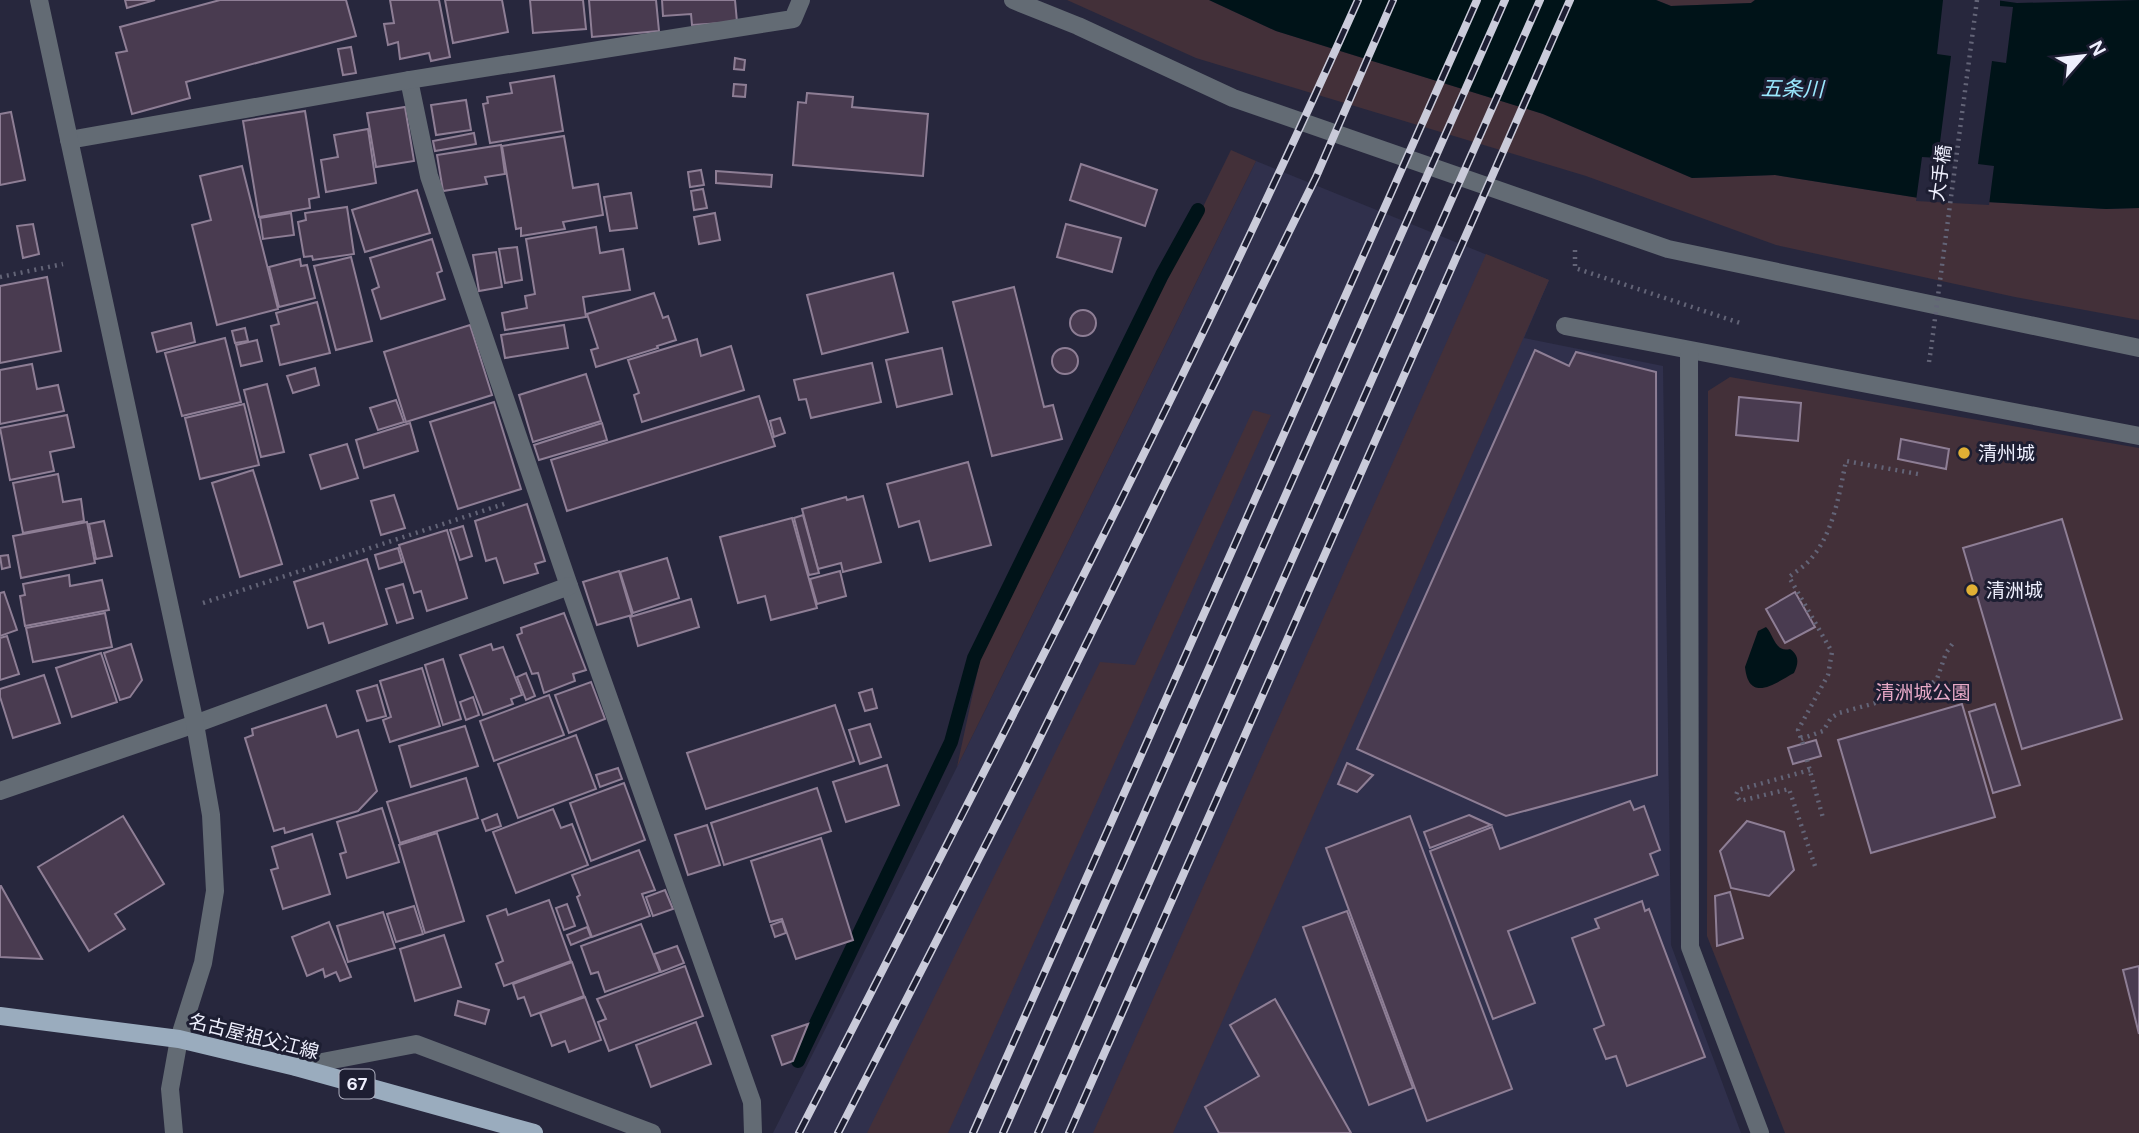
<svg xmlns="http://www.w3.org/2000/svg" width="2139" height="1133" viewBox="0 0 2139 1133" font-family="'DM Sans','Noto Sans JP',sans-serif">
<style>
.built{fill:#30304c}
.green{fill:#433039}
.water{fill:#001318}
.pier{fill:#27273d}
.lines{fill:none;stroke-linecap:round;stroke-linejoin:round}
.stream{stroke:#001318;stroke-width:14}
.building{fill:#493b50;stroke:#8e7e95;stroke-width:2}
.path{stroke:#636477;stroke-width:4.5;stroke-dasharray:2 5;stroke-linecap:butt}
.minor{stroke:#636b74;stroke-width:18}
.tertiary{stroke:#636b74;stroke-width:18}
.primary{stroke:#9aacbe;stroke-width:18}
.rail-casing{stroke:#cacbda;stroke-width:8}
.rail{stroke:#1d1e32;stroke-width:5;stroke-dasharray:16;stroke-linecap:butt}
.path-bridge{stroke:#636477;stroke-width:4.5;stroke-dasharray:2 5;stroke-linecap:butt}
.poi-dot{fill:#e0b034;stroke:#1d1e32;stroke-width:2.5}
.labels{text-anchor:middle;stroke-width:6;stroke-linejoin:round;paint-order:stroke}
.shield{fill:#1d1e32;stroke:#afb0c0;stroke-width:2}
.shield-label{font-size:18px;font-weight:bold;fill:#eeeffd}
.street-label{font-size:19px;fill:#eeeffd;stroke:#1d1e32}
.poi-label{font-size:19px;fill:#eeeffd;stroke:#1d1e32;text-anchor:start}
.park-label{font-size:19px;fill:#e7a9c7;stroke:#1d1e32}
.water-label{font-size:21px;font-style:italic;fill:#9ae8fe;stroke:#1d1e32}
</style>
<rect width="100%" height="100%" fill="#27273d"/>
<polygon class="built" points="1256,161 1549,280 1524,338 1663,366 1671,945 1741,1133 773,1133 957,767"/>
<g class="green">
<polygon points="1067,0 1209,0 1276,31 1543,114 1692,178 1775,175 1919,198 2106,209 2139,208 2139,320 2015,297 1776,245 1586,176 1196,58"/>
<polygon points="1656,0 1755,0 1751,3 1671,6"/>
<polygon points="1231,150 1256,161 957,767 980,660"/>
<polygon points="1486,254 1549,280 1173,1133 1093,1133"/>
<polygon points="1730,377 2139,448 2139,1133 1785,1133 1707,936 1708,391"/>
<polygon points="1253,410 1271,415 948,1133 867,1133 1100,662 1135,665"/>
</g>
<g class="water">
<polygon points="1209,0 1656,0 1671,6 1751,3 1755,0 1996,0 2017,3 2139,0 2139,208 2106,209 1919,198 1775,175 1692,178 1543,114 1276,31"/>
<path d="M1766,627C1774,635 1775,653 1790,649C1799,655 1799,663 1794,673C1775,683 1749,704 1745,667L1758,631Z"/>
</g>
<polygon class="pier" points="1943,0 2000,0 2000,6 2013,7 2006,63 1992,61 1978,164 1994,166 1989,205 1916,201 1922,157 1938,158 1951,56 1937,54"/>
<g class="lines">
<polyline class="stream" points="798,1061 951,742 974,658 1162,275 1198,210"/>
</g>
<g class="building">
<polygon points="125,0 155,0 127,8"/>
<polygon points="220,0 346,0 356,36 186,82 190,98 132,114 116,53 127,51 120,27"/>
<polygon points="390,0 439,0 450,57 431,61 429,53 400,59 398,42 388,45 384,24 394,23"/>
<polygon points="445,0 502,0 508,32 453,43"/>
<polygon points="530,0 583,0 586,29 533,33"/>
<polygon points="589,0 656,0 659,31 592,37"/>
<polygon points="662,0 735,0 737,22 692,25 691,14 663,16"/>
<polygon points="351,47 356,73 343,75 338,49"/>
<polygon points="735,58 745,60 744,70 734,69"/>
<polygon points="554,76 563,131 490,143 483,104 488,103 487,97 512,93 510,83"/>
<polygon points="734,84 746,85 745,97 733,96"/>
<polygon points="807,93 853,97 852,107 928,114 923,176 793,165 798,102 806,103"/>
<polygon points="466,100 471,130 436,135 431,105"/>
<polygon points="405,107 414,161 376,167 367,113"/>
<polygon points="305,111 319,197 309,199 310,208 259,217 243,121"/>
<polygon points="11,112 25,180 0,185 0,114"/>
<polygon points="368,129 376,183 326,192 321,160 338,157 334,135"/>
<polygon points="474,133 476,144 435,151 433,141"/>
<polygon points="564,136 573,188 598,184 603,215 563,222 565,229 521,236 521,228 516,229 502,146"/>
<polygon points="501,145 505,174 485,177 487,184 443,191 437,155"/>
<polygon points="1081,164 1157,190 1145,226 1070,200"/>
<polygon points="242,166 278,309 217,325 192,225 211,220 200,176"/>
<polygon points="701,170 704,185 690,187 688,172"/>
<polygon points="716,171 772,175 771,187 716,183"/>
<polygon points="703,189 707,208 694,210 691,191"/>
<polygon points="417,190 430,233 365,252 352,210"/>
<polygon points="631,193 637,228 610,231 604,197"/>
<polygon points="347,207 354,254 313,260 312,256 304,257 298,222 306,220 305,213"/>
<polygon points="291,213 294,235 263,239 260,218"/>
<polygon points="715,213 720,240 699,244 694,217"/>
<polygon points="33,224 39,254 23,258 17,226"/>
<polygon points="1066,224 1121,238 1112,272 1057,257"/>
<polygon points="596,227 600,253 623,249 630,290 583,297 586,317 505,330 502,313 527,308 525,296 535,294 526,239"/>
<polygon points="432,239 442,271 437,273 445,299 381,319 372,290 379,287 370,258"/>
<polygon points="517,247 522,280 505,283 499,249"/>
<polygon points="496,252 502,287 479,291 473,255"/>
<polygon points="351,257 372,341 336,350 314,266"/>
<polygon points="300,259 301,266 307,265 315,298 279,307 269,267"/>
<polygon points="893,273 908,332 822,354 807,295"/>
<polygon points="47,277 61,351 0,363 0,286"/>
<polygon points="1014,287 1044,407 1053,405 1062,439 992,456 953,302"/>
<polygon points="654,293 663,318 668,316 676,340 657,346 658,348 596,367 591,350 598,348 587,314"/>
<polygon points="317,302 330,353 280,365 271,326 279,324 276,313"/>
<circle cx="1083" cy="323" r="13"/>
<polygon points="191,323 195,342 157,352 152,333"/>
<polygon points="470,325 492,395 406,422 384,352"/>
<polygon points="564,325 568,348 505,358 501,335"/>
<polygon points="245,328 248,341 235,343 232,331"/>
<polygon points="225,338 241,402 182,416 165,353"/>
<polygon points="697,339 701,356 731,346 744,390 642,422 634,395 639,393 628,360"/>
<polygon points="257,340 262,361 241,366 236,345"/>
<polygon points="942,348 952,394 897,407 886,360"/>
<circle cx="1065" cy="361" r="13"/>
<polygon points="1535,350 1569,366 1576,352 1656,372 1657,775 1506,816 1357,749"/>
<polygon points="872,363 881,402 811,418 806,399 799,400 794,380"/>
<polygon points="32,364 37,389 58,385 64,411 0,424 0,370"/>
<polygon points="315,368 319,385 293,393 287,376"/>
<polygon points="586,374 601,421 533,442 519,395"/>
<polygon points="267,384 284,452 261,457 244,390"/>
<polygon points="759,396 775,446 567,511 551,460"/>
<polygon points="1739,397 1801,403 1798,441 1736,435"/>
<polygon points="396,400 404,422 378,430 370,408"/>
<polygon points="494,402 521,489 458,509 430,422"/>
<polygon points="244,404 259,465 200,479 185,418"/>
<polygon points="67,415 74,447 50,452 54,471 10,480 0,428"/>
<polygon points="780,418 785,433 774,437 770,421"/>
<polygon points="410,423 418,451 364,468 356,440"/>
<polygon points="602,423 607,440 539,460 534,445"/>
<polygon points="1901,439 1949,449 1946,469 1898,459"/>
<polygon points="347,444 358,478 321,489 310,455"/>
<polygon points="968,462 991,545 930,561 919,521 899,527 887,484"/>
<polygon points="253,470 282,564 240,577 212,483"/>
<polygon points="58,474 63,502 81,499 84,521 23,533 13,483"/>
<polygon points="394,495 405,528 381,535 371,501"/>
<polygon points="863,496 881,562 843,572 841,563 818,569 802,509 846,497 847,500"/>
<polygon points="527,504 545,561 535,564 538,573 504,583 496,558 486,561 475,521"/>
<polygon points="803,515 819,573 809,575 794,518"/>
<polygon points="792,518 817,608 771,620 765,596 738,603 720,537"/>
<polygon points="2062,519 2122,719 2022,749 1963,548"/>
<polygon points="104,521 112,556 96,559 89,524"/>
<polygon points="87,522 95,563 21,578 13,536"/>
<polygon points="463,526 472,556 460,560 450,530"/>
<polygon points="447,530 467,598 427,611 421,591 414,593 399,545"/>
<polygon points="398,548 402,562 379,569 375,555"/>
<polygon points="8,555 10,567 2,569 0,556"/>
<polygon points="667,558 679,598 633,613 620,572"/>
<polygon points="367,559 387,624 329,643 323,623 308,628 294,582"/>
<polygon points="619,571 632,615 597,625 583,582"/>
<polygon points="840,571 846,596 817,604 810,579"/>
<polygon points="69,575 70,586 102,580 109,610 25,626 20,596 25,595 23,584"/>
<polygon points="403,584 413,618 397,623 386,589"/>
<polygon points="4,592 17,630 0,636 0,593"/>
<polygon points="1795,592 1815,627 1785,643 1766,609"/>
<polygon points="691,599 699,627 638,646 630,617"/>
<polygon points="105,613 112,647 33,662 26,628"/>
<polygon points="564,613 586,670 573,674 575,681 544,693 538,673 532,674 517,635 522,633 521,628"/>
<polygon points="7,636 19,674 0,680 0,638"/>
<polygon points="131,644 142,680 130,697 120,700 104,653"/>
<polygon points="491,644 493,650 503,647 522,695 511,699 513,704 483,715 460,655"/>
<polygon points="101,653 117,702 72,717 56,668"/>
<polygon points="443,659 461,719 443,725 425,665"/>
<polygon points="422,668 440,726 390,742 383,720 391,717 380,681"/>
<polygon points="526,673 535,696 526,700 517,677"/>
<polygon points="44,675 60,723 13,738 0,697 0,689"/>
<polygon points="591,682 605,719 569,733 555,695"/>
<polygon points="377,685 386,716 367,721 357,691"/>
<polygon points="872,689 877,708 865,711 859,693"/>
<polygon points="549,695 564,735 494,761 480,721"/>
<polygon points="473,697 479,715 466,720 460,702"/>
<polygon points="1962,704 1995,817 1871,853 1838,740"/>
<polygon points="1995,704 2020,785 1993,793 1969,712"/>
<polygon points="326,705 337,737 358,730 377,791 358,811 285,833 284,828 274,831 245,738 253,735 252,729"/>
<polygon points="835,705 854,761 706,809 687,753"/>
<polygon points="870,724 881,757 860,764 849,730"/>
<polygon points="465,726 478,766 411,787 399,746"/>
<polygon points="576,735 596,789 518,818 498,764"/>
<polygon points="1816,740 1821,756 1793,764 1788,748"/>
<polygon points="1347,763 1373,775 1357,792 1338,784"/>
<polygon points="887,765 899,805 846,822 833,782"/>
<polygon points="618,768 622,779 600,787 596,775"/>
<polygon points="466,778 478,818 400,843 387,802"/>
<polygon points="624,783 645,840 591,861 570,803"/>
<polygon points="817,788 831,831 724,865 711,823"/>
<polygon points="1630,801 1634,810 1644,806 1660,850 1650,854 1658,875 1508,931 1535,1003 1493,1019 1430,851 1492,827 1500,849"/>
<polygon points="382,808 399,862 347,878 340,854 346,852 337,822"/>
<polygon points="553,809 561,828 572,824 588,865 516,893 493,832"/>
<polygon points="497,814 501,826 486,831 482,820"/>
<polygon points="1469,815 1491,825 1430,848 1424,832"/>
<polygon points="123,816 164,884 115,914 125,929 89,951 38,867"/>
<polygon points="1410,816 1512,1089 1427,1121 1326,848"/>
<polygon points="1747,821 1784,832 1794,870 1769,896 1731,888 1720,851"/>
<polygon points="707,825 720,865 688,875 675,835"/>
<polygon points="437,833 464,921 425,933 399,845"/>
<polygon points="312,834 330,894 283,909 271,870 278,868 272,847"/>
<polygon points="821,838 853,940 796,959 782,919 770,922 751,861"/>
<polygon points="639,850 655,890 642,894 650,916 592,937 577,897 580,895 572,875"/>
<polygon points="0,886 1,886 42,959 0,957"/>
<polygon points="665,890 673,909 653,916 646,897"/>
<polygon points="1730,892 1743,938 1717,946 1715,896"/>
<polygon points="549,900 571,961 504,986 496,964 503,961 487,916 506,909 508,915"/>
<polygon points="1642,901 1645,911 1649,909 1705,1057 1627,1086 1616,1056 1606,1059 1594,1029 1604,1025 1572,938 1599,928 1595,919"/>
<polygon points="567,904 575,926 564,930 556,908"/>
<polygon points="414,906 423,934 396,942 387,914"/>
<polygon points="1347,911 1413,1088 1369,1105 1303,927"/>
<polygon points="383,912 395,948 348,962 337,926"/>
<polygon points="782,921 786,933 775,937 771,925"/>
<polygon points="329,922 351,977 340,981 336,972 325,977 323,969 307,976 292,937"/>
<polygon points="641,924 660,972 605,992 598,972 591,974 581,946"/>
<polygon points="587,927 591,937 571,945 567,935"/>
<polygon points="444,935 461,987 415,1001 400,949"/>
<polygon points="677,946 684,963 661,972 654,954"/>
<polygon points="572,962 584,996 531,1016 524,997 518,999 513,984"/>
<polygon points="685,966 703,1016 609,1051 598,1022 606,1019 597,999"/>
<polygon points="2139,966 2139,1034 2123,970"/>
<polygon points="585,997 601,1040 569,1052 565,1041 552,1046 540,1013"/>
<polygon points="1275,999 1351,1133 1219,1133 1205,1107 1259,1076 1230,1025"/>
<polygon points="458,1001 489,1010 485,1024 455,1015"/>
<polygon points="696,1022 711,1064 651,1087 636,1045"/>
<polygon points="808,1024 793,1061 782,1065 772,1036"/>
</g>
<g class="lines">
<g class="path">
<polyline points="1575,250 1575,268 1743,324"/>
<polyline points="0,277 63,264"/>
<polyline points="1929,362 1931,349"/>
<polyline points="203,603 507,503"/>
<polyline points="1801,739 1823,731 1831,718 1839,713 1908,694 1930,685 1937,679 1946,653 1955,640"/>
<path d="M1803,744L1798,730L1828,675L1832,652L1789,577C1795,572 1802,568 1807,563C1833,537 1839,495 1846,461L1918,474"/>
<polyline points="1807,760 1823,818"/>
<polyline points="1810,770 1738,790 1736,795 1740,801 1789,789 1816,869"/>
</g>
<g class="minor">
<polyline points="409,80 429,176 569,586 752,1102 753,1133"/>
<polyline points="69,140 409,80 793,19 801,0"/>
<polyline points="1565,326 2139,436"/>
<polyline points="1689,351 1690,947 1760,1133"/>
<polyline points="0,791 195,724 569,586"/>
<polyline points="296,1067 416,1044 652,1133"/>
<polyline points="174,1133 170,1089 179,1039"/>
</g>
<g class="tertiary">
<polyline points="39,0 195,724 211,815 215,891 203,963 179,1039"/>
<polyline points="1013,0 1078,26 1233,98 1668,249 2139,348"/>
</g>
<polyline class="primary" points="0,1016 179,1039 296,1067 534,1133"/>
<defs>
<g id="rail">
<path d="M799,1133C991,758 1186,385 1358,0"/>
<polyline points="838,1133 1025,768 1316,177 1393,0"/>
<polyline points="973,1133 1477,0"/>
<polyline points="1003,1133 1505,0"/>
<polyline points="1038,1133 1540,0"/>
<polyline points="1069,1133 1570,0"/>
</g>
</defs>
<use href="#rail" class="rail-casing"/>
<use href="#rail" class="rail"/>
<polyline class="path-bridge" points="1931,349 1977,0"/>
</g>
<g class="poi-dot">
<circle cx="1964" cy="453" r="7"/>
<circle cx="1972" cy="590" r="7"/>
</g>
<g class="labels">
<rect class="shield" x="339.5" y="1069.5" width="35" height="29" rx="5"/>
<g class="shield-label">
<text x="357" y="1090">67</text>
</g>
<g class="street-label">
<text transform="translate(1940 173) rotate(-82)" y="7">大手橋</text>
<text transform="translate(254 1036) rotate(14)" y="7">名古屋祖父江線</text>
</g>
<g class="poi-label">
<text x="1978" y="460">清州城</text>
<text x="1986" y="597">清洲城</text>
</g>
<g class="park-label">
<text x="1923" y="699">清洲城公園</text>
</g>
<g class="water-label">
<text transform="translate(1792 89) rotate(1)" y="7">五条川</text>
</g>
</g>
<g transform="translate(2083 56) rotate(62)" stroke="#1d1e32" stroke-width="5" paint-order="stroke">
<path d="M0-5L12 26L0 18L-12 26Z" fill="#eeeffd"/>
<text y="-10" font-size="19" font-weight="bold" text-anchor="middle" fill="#eeeffd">N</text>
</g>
</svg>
